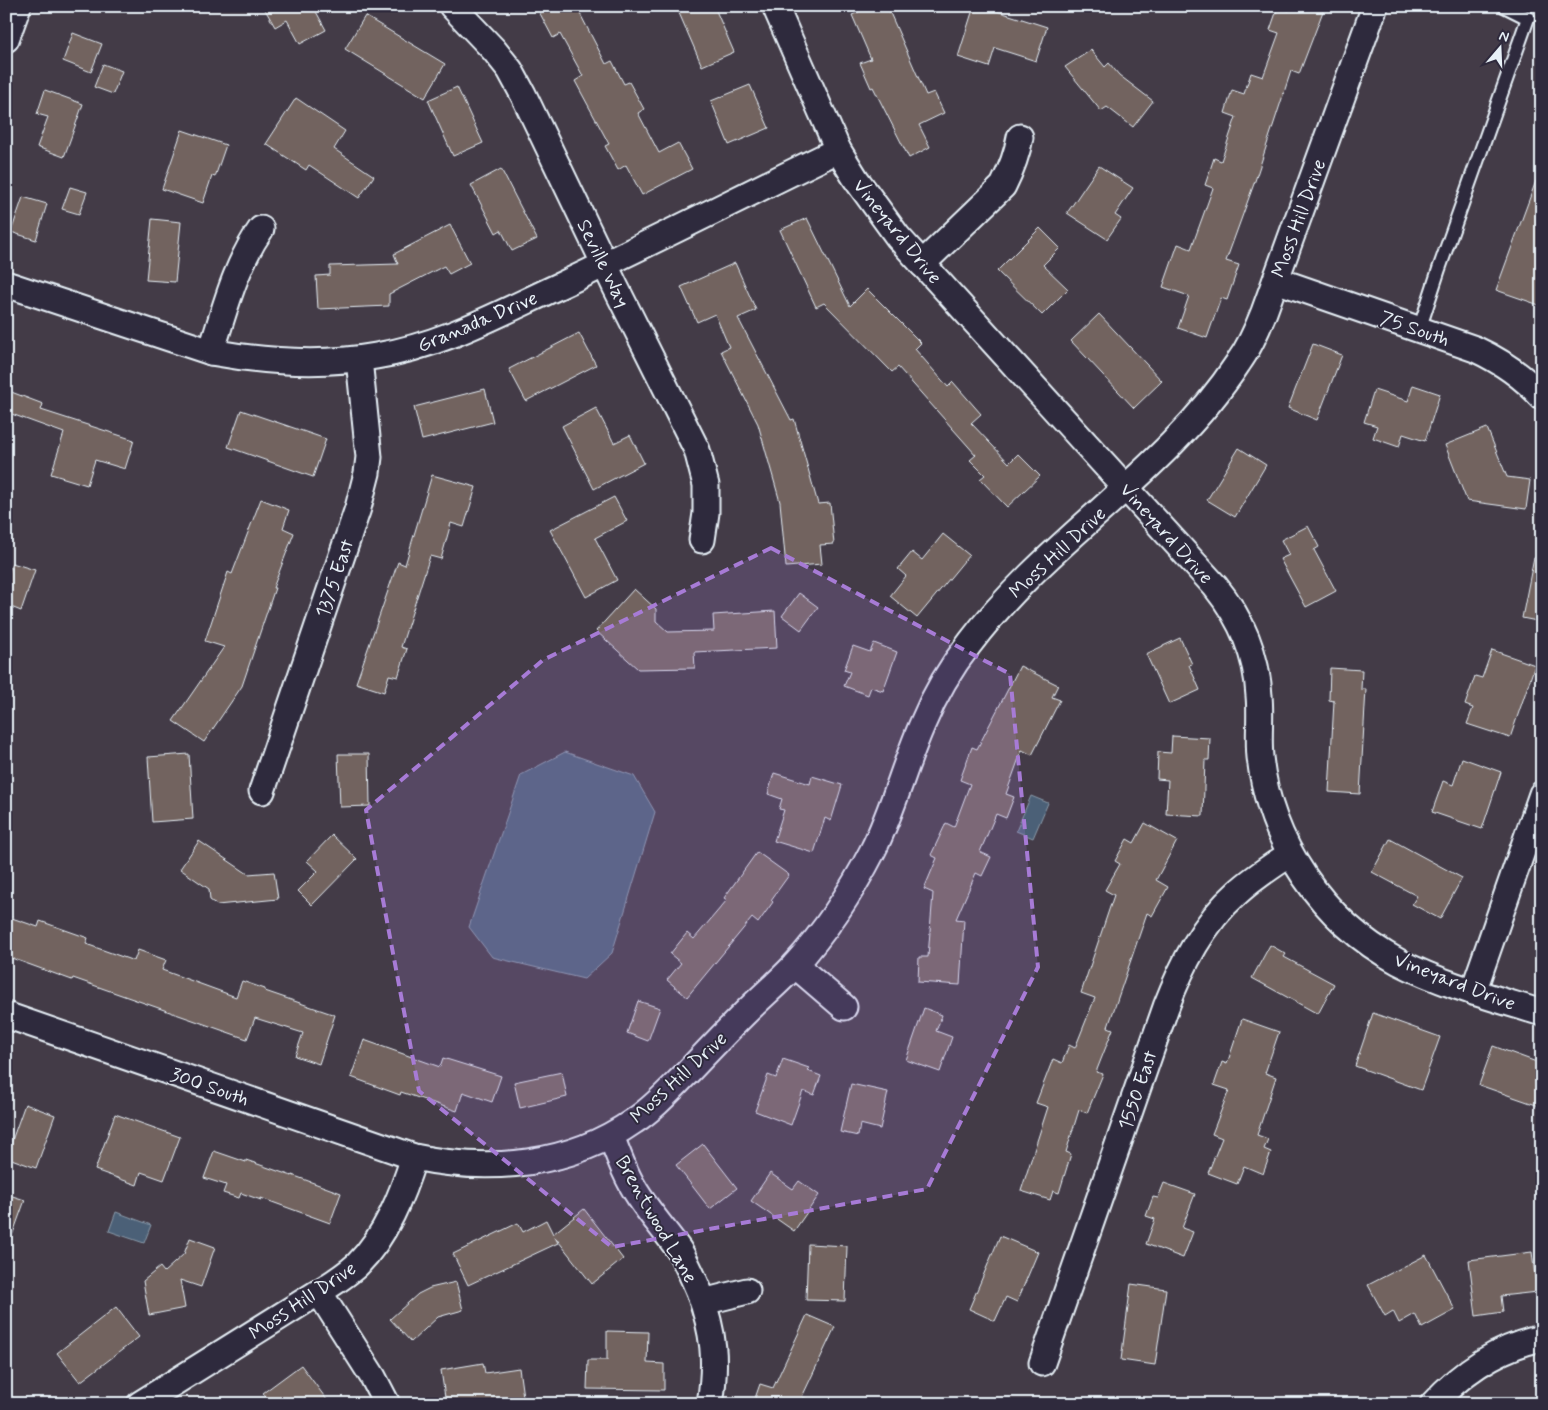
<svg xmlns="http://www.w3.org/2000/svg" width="1548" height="1410" viewBox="0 0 1548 1410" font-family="Mynerve,sans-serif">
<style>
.water{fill:#4c6177;stroke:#8a9bab}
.building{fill:#72635f;stroke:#e8f1f8}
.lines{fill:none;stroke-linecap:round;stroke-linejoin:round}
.lane-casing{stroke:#e8f1f8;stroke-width:16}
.street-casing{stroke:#e8f1f8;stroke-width:29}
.lane{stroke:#2f2a3d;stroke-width:12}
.street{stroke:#2f2a3d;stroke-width:25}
.marked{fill:#a77bd6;fill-opacity:0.2;stroke:#a77bd6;stroke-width:4;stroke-dasharray:10 6;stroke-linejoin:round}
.labels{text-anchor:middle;stroke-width:4;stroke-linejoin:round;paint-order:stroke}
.street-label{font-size:20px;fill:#e8f1f8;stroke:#2f2a3d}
</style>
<rect width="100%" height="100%" fill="#433b47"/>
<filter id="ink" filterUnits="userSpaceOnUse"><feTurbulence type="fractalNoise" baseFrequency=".02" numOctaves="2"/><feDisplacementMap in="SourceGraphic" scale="10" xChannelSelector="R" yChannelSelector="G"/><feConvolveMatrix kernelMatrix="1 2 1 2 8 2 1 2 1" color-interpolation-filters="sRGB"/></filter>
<g filter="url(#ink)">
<g class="water">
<polygon points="565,752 634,776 655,812 612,953 584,979 492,957 469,927 521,775"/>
<polygon points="1031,796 1048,803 1033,838 1016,831"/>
<polygon points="116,1212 151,1225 144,1243 109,1231"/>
</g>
<g class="building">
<polygon points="263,6 313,6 326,30 300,44 287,20 275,27"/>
<polygon points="536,6 576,6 606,64 612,61 624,84 629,82 644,109 638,113 659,153 678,143 692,169 642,195 626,165 618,170 605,146 609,144 575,81 583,76 560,34 553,38"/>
<polygon points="676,6 714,6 734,52 702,66"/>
<polygon points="871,6 887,6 926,95 934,92 944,113 919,125 930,147 909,158 873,87 871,88 860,63 871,59 852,15"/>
<polygon points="974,6 981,6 1047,27 1036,61 995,48 989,67 958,57"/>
<polygon points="1290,6 1325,6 1299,74 1291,71 1255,181 1226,261 1239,265 1227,300 1221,298 1207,338 1178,328 1189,296 1163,287 1178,244 1191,249 1213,188 1205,185 1214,158 1221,161 1236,117 1225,113 1232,90 1244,94 1251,73 1263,77 1279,33 1270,30 1278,7 1289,11"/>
<polygon points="365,16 445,64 425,98 345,49"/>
<polygon points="73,33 102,44 91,72 63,61"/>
<polygon points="1091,50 1105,67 1109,63 1119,75 1153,101 1133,127 1107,107 1101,111 1065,67"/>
<polygon points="103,64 122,71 113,94 94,87"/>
<polygon points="750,85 769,128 729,145 711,101"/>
<polygon points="457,87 483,143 453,156 428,100"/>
<polygon points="45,90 83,104 64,157 37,147 48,117 37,114"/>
<polygon points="296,98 345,131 334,149 374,176 359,198 309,165 306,170 266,144"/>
<polygon points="182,130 226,145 215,177 212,176 203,203 162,189"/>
<polygon points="1099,166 1133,188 1115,215 1121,219 1107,239 1067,213"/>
<polygon points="501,169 537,239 512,251 501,230 496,233 471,185"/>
<polygon points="1540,170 1542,171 1542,306 1496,290"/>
<polygon points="70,187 87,192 79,214 62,209"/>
<polygon points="23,197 47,204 36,240 11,232"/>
<polygon points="807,218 850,306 867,289 921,343 915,349 948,387 953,382 981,414 971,423 1009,463 1018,454 1040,476 1007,507 980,479 985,475 970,460 976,455 898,367 892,372 824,303 816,307 780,230"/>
<polygon points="152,219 181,222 175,282 146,280"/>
<polygon points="450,225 470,263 449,274 444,266 389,294 389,306 318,309 316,276 330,275 330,266 398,264 394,254"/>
<polygon points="1040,228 1060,248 1043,265 1068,289 1042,315 997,271"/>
<polygon points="735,263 756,310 738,318 791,420 794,419 818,504 830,503 834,544 820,545 822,564 786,567 780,502 758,424 721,351 729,347 715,314 697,322 681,287"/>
<polygon points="1099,314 1162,381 1134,408 1071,341"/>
<polygon points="579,333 596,365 526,401 509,369"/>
<polygon points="1313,344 1342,355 1317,420 1288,408"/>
<polygon points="1413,385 1440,394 1425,441 1403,434 1399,447 1373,438 1377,426 1364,422 1374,390 1408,401"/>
<polygon points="485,389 493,422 422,440 414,407"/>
<polygon points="6,390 43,404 41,410 134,440 125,469 95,460 87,485 51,474 64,433 6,412"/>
<polygon points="596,408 614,443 630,435 644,463 594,489 562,426"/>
<polygon points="241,410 326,439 313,477 228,447"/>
<polygon points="1487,428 1507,477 1530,480 1526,509 1467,501 1445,445"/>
<polygon points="1239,448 1266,465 1235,517 1207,500"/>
<polygon points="432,475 476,487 464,527 451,523 441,559 430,556 401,647 407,649 398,677 389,675 384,692 356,683 398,562 405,565"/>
<polygon points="614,497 627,521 595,538 617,580 586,597 550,530"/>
<polygon points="261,499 289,510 283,528 294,533 273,588 275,588 242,686 204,742 173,721 224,647 205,641 228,572 232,574"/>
<polygon points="1308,526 1319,547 1314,550 1336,591 1306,607 1280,559 1289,555 1281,540"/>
<polygon points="943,534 969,555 917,618 890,596 906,576 898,569 912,552 922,560"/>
<polygon points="1534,557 1542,558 1542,622 1522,618"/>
<polygon points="12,563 35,570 21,611 6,605 6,580"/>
<polygon points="634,589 656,609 656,621 668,632 714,631 713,615 775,611 777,648 694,652 695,668 638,669 596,631"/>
<polygon points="799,593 818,607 801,630 782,616"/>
<polygon points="1180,638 1192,664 1189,665 1200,690 1169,704 1146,654"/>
<polygon points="874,643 897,652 883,691 871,687 868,695 844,686 850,672 844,670 853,646 870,652"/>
<polygon points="1492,650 1535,665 1510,738 1467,724 1473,708 1465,705 1475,676 1482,678"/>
<polygon points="1020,666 1058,685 1052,697 1060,700 1032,755 1022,750 1006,794 1014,797 1006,818 996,814 980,852 991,857 982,876 976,873 956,919 964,920 960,985 918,982 919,957 928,957 933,893 924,889 937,858 931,855 946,823 954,827 970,784 960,780 972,747 977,749"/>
<polygon points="1330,668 1362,670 1361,689 1366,689 1360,794 1329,792 1334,701 1329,700"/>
<polygon points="1172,736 1210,738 1209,760 1205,760 1203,816 1166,814 1168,780 1157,779 1158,752 1171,753"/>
<polygon points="189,754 193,819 152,822 148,757"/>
<polygon points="338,754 369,754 370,806 340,807"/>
<polygon points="1462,758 1501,772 1482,829 1432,812 1443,781 1453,785"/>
<polygon points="774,773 810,784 812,776 842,785 831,821 825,818 814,853 774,841 784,810 779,809 782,799 768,794"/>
<polygon points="1145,823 1177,841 1156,880 1168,887 1152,916 1147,913 1108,1027 1113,1029 1096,1072 1103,1074 1087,1113 1079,1110 1066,1152 1071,1154 1059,1193 1053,1191 1050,1200 1021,1191 1048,1107 1036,1103 1053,1059 1062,1063 1069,1045 1075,1048 1095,998 1081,993 1114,895 1105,890 1120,864 1115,861 1127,839 1134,843"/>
<polygon points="332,835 357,859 312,905 298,891 318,871 307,861"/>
<polygon points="1390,839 1462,878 1440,919 1412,904 1417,896 1372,872"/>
<polygon points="199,841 248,874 274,872 278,899 217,905 210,900 209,889 180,869"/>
<polygon points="757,852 789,875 771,900 773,902 758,923 752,918 687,997 667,980 681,963 670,954 687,933 694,939 727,900 724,898"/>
<polygon points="6,916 38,927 40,921 88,938 86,944 134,961 138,950 166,960 162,970 236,997 242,981 265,989 265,991 335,1015 319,1064 295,1056 303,1033 255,1018 247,1039 73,978 72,980 6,956"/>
<polygon points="1270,945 1286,954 1284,957 1334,984 1318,1014 1252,978"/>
<polygon points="638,1001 660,1008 648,1041 627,1033"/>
<polygon points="924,1008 942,1015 936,1031 952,1037 940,1072 906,1060"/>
<polygon points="1373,1013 1440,1037 1421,1090 1355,1066"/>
<polygon points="1242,1019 1279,1032 1265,1073 1276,1077 1257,1135 1268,1139 1264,1149 1271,1152 1263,1174 1244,1166 1237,1184 1208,1173 1222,1138 1212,1134 1229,1090 1214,1085 1222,1062 1227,1064"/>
<polygon points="364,1040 440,1067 443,1058 501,1076 492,1102 463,1092 457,1111 401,1092 400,1095 351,1077"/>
<polygon points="1493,1046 1542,1064 1542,1107 1479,1085"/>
<polygon points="783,1059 809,1068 808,1071 821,1076 814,1095 803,1091 791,1125 755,1111 768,1075 776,1078"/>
<polygon points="562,1072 567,1097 520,1108 514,1082"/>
<polygon points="851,1084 888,1092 880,1129 860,1124 858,1136 840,1132"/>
<polygon points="25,1104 55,1115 36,1168 6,1157"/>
<polygon points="115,1114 180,1137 164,1180 141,1172 137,1185 95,1170"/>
<polygon points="703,1144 737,1188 710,1209 676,1165"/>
<polygon points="214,1151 246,1162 246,1160 292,1176 292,1175 341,1193 330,1223 261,1198 261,1200 241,1193 239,1198 223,1193 226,1185 204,1178"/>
<polygon points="770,1173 793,1189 799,1181 819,1195 794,1231 751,1201"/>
<polygon points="1164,1183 1195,1194 1182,1228 1193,1232 1183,1258 1146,1244 1155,1219 1146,1216 1153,1197 1158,1198"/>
<polygon points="6,1194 25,1200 8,1247 6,1247"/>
<polygon points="584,1209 623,1259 592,1284 555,1237 558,1243 468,1285 453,1254 518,1223 523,1232 546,1220 553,1234"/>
<polygon points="1000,1236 1038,1252 1017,1302 1006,1297 995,1321 969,1309"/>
<polygon points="190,1238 215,1247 201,1287 180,1280 185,1308 149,1315 143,1281 160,1267 164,1272 184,1254"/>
<polygon points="808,1244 847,1246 845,1301 806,1300"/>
<polygon points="1532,1252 1537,1292 1501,1296 1503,1312 1476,1316 1469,1260"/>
<polygon points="1426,1255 1455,1310 1422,1328 1415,1314 1399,1323 1393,1311 1385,1316 1368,1285"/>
<polygon points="456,1282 463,1310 438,1317 411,1342 390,1319 418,1294 430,1288"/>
<polygon points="1131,1284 1166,1289 1155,1365 1121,1360"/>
<polygon points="116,1307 139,1337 80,1382 57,1353"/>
<polygon points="807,1315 835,1327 802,1397 811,1400 810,1404 753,1404 760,1384 773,1388"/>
<polygon points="607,1331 648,1332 647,1363 664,1364 664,1390 587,1389 588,1360 607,1360"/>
<polygon points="483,1363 485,1373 519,1368 524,1404 446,1404 441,1370"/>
<polygon points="301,1365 330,1404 271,1404 263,1393"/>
</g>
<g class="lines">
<defs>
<polyline id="lane" points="1419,330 1439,269 1528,18 1504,6"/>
<g id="street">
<polyline points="452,6 494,50 510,70 523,94 616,288 697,450 706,485 706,513 702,540"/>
<path d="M775,6L838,150L856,179L898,237L1215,586C1241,618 1257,655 1259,696C1261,716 1258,737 1260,757C1270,843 1322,921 1399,962C1444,985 1494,998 1542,1013"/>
<polyline points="6,39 18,6"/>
<path d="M922,264L1003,186C1011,170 1017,155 1020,137"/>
<path d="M1276,280L1475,349C1501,361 1522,375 1542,397"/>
<path d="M6,284L211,352C266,362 321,366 376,356C443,345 498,314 559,286C653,242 745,195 838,150"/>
<path d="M211,352C225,309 235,266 261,229"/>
<polyline points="262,791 358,508 367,473 369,457 359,359"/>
<polyline points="795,965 844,1007"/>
<polyline points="1473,992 1542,794"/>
<path d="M6,1015L414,1157C490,1173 570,1166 634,1121C654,1108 670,1090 686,1074C705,1054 724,1034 744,1014C760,998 778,983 794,966C825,932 852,891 873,850C893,810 904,766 922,725C934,696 950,668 970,643C1048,539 1166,473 1238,363C1249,348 1257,330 1264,312L1375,6"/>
<path d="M611,1136C619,1157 627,1179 640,1198C652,1216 666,1232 679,1250C687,1263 693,1277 699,1291C714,1333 717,1360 710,1404"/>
<polyline points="319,1292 373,1377 387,1404"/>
<polyline points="703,1302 747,1291"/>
<path d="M1042,1363L1166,1007C1182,965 1203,923 1237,893C1253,878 1272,866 1290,854"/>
<path d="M140,1404L319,1292C332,1284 345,1276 357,1265C386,1236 402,1195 414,1157"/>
<path d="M1433,1404C1462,1372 1499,1347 1542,1338"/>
</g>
</defs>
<use href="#lane" class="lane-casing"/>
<use href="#street" class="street-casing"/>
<use href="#lane" class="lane"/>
<use href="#street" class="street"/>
</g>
</g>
<path class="marked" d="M771,548L1010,674L1038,967L927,1189L612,1247L419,1091L366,810L543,660Z"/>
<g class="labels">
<g class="street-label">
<text transform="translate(1298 218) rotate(-70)" y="7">Moss Hill Drive</text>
<text transform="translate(898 231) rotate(51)" y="7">Vineyard Drive</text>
<text transform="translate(604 263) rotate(64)" y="7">Seville Way</text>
<text transform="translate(477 321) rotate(-23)" y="7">Granada Drive</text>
<text transform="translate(1415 328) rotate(19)" y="7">75 South</text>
<text transform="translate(1167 533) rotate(48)" y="7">Vineyard Drive</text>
<text transform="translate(1057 552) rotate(-43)" y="7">Moss Hill Drive</text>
<text transform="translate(334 578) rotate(-71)" y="7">1375 East</text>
<text transform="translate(1455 981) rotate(21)" y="7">Vineyard Drive</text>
<text transform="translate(678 1077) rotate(-43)" y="7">Moss Hill Drive</text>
<text transform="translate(210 1086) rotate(19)" y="7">300 South</text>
<text transform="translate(1137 1090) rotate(-71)" y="7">1550 East</text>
<text transform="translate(657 1219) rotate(60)" y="7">Brentwood Lane</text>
<text transform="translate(302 1300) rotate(-34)" y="7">Moss Hill Drive</text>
</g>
</g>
<rect width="1548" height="1410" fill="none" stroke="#2f2a3d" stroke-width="25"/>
<rect x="12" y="12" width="1523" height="1385" fill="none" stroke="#e8f1f8" stroke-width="2" filter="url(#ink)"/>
<g transform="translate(1500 48) rotate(19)" stroke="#2f2a3d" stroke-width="4" paint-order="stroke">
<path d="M0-4L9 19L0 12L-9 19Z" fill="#e8f1f8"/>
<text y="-8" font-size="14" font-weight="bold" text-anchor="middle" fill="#e8f1f8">N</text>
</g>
</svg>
